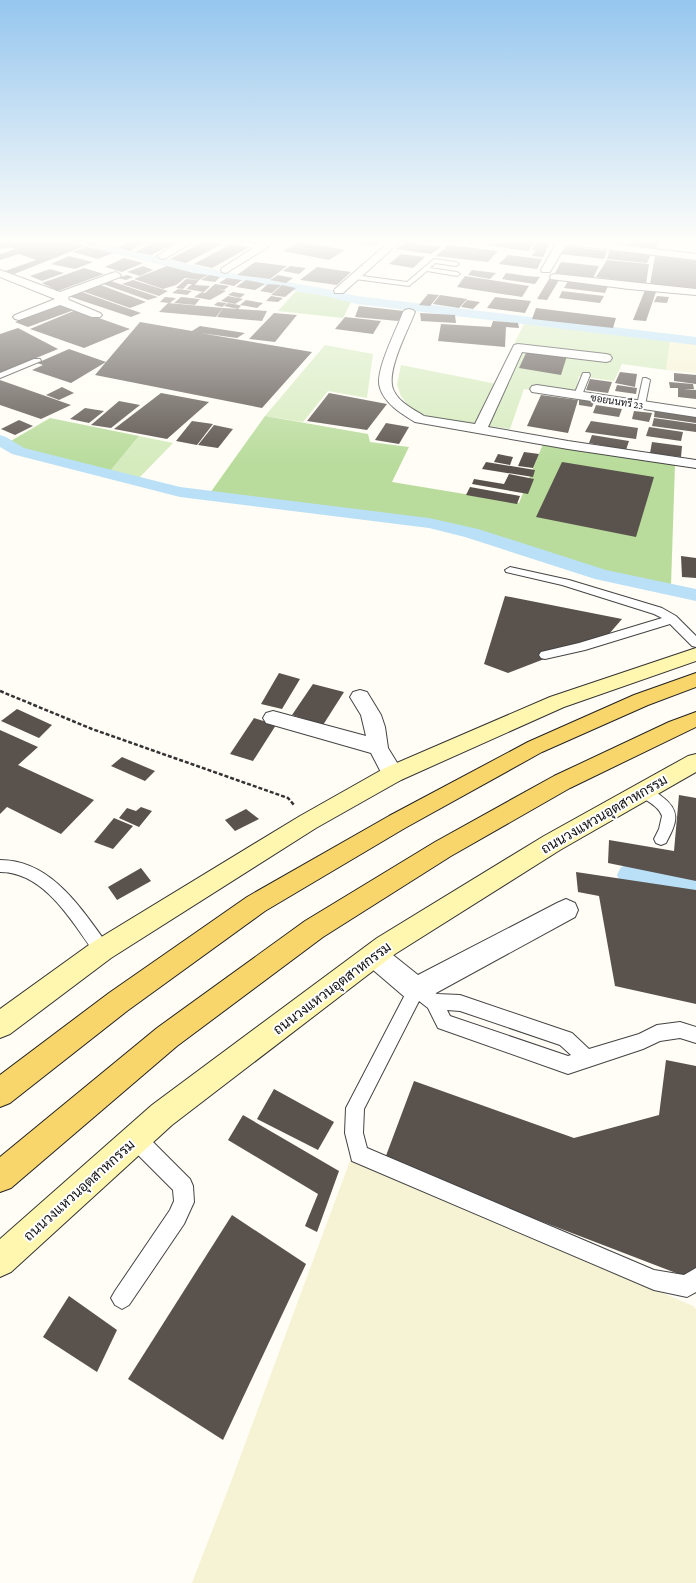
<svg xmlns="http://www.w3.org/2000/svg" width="696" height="1583" viewBox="0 0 696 1583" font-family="'Crimson Pro',Sarabun,serif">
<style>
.farmland{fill:#f6f3d4}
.green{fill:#d5ebbd}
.forest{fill:#b9dc9c}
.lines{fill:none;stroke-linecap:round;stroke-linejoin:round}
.canal{fill:#b9e0f7;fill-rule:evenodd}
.building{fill:#5a524d}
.lane-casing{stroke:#444;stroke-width:2}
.street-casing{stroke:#444;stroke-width:2}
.secondary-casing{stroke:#333;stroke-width:2}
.primary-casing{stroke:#222;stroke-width:2}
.path{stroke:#333;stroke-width:2.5;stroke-dasharray:4 2;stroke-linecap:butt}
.lane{fill:#fff;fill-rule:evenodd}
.street{fill:#fff;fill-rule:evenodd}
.secondary{fill:#fff6b0;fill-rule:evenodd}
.primary{fill:#f9d66b;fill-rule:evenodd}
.labels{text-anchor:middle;stroke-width:4;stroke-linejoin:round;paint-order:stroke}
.far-street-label{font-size:10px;fill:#111;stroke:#fff}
.near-street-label{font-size:14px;fill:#111;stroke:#fff}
</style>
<rect width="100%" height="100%" fill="#fffdf5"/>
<g class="farmland">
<polygon points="670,341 696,344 696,373 666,370"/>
<polygon points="351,1158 693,1306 696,1309 696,1583 192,1583 232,1479"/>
</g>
<g class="green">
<polygon points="524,324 670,341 666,370 622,364 614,381 579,376 574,398 524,389 510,429 424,416 410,408 401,396 397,385 401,365 497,384 504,364"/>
<polygon points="325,345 373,354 367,398 328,391 303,422 265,416"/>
<polygon points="139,436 173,443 139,478 110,471"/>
</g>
<g class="forest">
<polygon points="296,291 352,300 343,318 278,311"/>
<polygon points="265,416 368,434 370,442 409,447 392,482 519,503 543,444 675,464 671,586 612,575 497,538 440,522 368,511 210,493"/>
<polygon points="50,418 139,436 110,471 17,447 9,442"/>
</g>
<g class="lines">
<g class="canal">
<path d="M72,242C115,242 160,258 202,267C254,278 306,283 357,296L696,337V345L357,304L325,296L204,275L77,245Z"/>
<polygon points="0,435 6,437 24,448 180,487 429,518 478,529 606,570 696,589 696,601 595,579 465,537 429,528 180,497 12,454 0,447"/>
<polygon points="631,864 696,873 696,895 631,886 621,883 617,875 621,867"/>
</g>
</g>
<g class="building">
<polygon points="0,242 70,242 85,246 14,274 5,271 36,260 19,254 0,260 0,254 16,249 8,247 0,249"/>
<polygon points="82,242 102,242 94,246"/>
<polygon points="129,242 148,242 140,246 134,245 138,246 130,251 118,248"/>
<polygon points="155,242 178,242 151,255 135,252"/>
<polygon points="203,242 222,244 186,263 170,259"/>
<polygon points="299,242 300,242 345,250 329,260 283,251"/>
<polygon points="362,242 369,242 379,243 376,246 361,244"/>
<polygon points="405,242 441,247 431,254 396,249"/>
<polygon points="489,242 524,242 534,243 528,251 486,245"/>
<polygon points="536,242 549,244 543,257 532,256 536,251 543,252 532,250"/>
<polygon points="631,242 659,242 656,249 629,246"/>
<polygon points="233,243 250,247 212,268 194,264"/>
<polygon points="448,245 498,251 488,262 436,256"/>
<polygon points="566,246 607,251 604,259 561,254"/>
<polygon points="86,247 113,253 98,259 73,252"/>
<polygon points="610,250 651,254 647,263 607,259"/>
<polygon points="401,254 425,257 413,268 389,264"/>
<polygon points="508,255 542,259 537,269 499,264"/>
<polygon points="69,256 93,262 75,269 51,264"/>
<polygon points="655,256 696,261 696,289 650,284"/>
<polygon points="124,258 143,263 122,272 105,267"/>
<polygon points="607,260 649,264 646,284 596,277"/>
<polygon points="255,262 287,266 270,279 237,275"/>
<polygon points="561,262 599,266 593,278 555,273"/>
<polygon points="143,266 153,270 140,276 127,272"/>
<polygon points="167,266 194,273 208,275 199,280 185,278 176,285 163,289 134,279"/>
<polygon points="290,266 306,268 299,274 283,271"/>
<polygon points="317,267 351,272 337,285 300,280"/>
<polygon points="84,268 104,274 58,291 42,283"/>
<polygon points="50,269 64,273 42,281 30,276"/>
<polygon points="472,270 496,273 490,279 468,275"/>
<polygon points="506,273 527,276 540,277 535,284 502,279"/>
<polygon points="127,275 133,277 126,280 118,278"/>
<polygon points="209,275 220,277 215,282 201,280"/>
<polygon points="278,275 293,278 286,283 270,280"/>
<polygon points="465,276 529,286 522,297 457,287"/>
<polygon points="227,278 242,280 234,286 219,283"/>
<polygon points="186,279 199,280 195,285 210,286 204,292 186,289 192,284 188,284 183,289 176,288"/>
<polygon points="549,279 559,280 547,300 537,299"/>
<polygon points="133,280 168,291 159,296 122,284"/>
<polygon points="246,280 257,282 265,284 255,290 236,287"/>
<polygon points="111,281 158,297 148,300 103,284"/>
<polygon points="568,281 608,286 605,293 564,288"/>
<polygon points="98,284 146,302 130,308 82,291"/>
<polygon points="215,284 229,286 224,290 218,289 226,291 210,300 194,297 202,292 205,293"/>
<polygon points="268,284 281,285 272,293 260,291"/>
<polygon points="282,285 296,288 285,297 271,295"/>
<polygon points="178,289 186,290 192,291 187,295 172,293"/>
<polygon points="645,290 656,292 646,321 633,320"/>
<polygon points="79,291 141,313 131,317 65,295"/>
<polygon points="562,291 604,296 600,303 559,298"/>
<polygon points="233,292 245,294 240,298 228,295"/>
<polygon points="428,294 439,295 430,306 419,305"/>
<polygon points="440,295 467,299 459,308 433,304"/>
<polygon points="228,296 243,299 235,304 221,301"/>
<polygon points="271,296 283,298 278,302 266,301"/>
<polygon points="657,296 669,297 667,303 654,302"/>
<polygon points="165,297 176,298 170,303 160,302"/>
<polygon points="181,297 200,299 195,305 174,303"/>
<polygon points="495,297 531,301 525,313 487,308"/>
<polygon points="246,300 263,303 257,308 240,305"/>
<polygon points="467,300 480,302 473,309 461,307"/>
<polygon points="218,302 227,303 222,307 214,305"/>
<polygon points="168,303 223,308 216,317 159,312"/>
<polygon points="228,303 239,305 241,306 238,309 224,306"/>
<polygon points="60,304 74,310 28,327 15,322"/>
<polygon points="359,306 404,311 398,321 355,317"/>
<polygon points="223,308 224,308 267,311 262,321 217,317"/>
<polygon points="536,308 616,318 613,328 532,319"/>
<polygon points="76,310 130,329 84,348 30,329"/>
<polygon points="274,313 297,315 275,342 249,339"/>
<polygon points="420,313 455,315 456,323 421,321"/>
<polygon points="345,317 381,321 373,334 335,329"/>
<polygon points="493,321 518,323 519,328 506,327 505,347 438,341 441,324 491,327"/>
<polygon points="140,322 192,331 200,326 245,333 237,338 200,333 312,352 262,408 95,375 106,362 71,383 32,370 43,365 37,363 69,349 106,362"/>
<polygon points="18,328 58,349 0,373 0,334"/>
<polygon points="527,351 567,356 561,375 519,368"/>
<polygon points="620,372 637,374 635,387 615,383"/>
<polygon points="674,373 696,375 696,384 674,381"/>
<polygon points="590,379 612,382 608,393 586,390"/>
<polygon points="0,380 71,405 41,419 0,405"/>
<polygon points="669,382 693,384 694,389 684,389 696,390 696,399 678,397 678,388 670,388"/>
<polygon points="617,385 637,388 636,394 615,391"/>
<polygon points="62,387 74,393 59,400 46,395"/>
<polygon points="161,393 209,402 167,439 114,429"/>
<polygon points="329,393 387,404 367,430 307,421"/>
<polygon points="541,395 578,400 568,433 527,426"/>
<polygon points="579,398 595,400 592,407 579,405"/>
<polygon points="119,401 140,405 111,428 91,425"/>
<polygon points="596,405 622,409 619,417 593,413"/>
<polygon points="85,408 104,411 89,423 70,419"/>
<polygon points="655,409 696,414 696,423 654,417"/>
<polygon points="634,411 652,413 649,422 632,419"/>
<polygon points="654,418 696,424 696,432 652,426"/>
<polygon points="19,420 33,426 15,435 1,429"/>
<polygon points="192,421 213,424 197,445 176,441"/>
<polygon points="591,421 638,428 636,439 585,432"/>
<polygon points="386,423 409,427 399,444 375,440"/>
<polygon points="214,425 233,429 218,448 198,445"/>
<polygon points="649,427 683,432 681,441 646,436"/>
<polygon points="592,435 629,441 626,450 589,443"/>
<polygon points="652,442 682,446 681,457 650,453"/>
<polygon points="524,452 539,454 533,468 518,466"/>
<polygon points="498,454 513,457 510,465 494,462"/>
<polygon points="486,462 535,470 533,477 482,469"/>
<polygon points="562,462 654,477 636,537 536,517"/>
<polygon points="509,474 534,479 528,494 472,484 474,479 504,484"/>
<polygon points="470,487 520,496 517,504 466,495"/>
<polygon points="681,556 696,558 696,578 682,577"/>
<polygon points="505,596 622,619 609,634 508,673 484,664"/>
<polygon points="279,673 300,679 282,709 261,704"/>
<polygon points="313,684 344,692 323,725 292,715"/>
<polygon points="17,709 52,725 39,738 1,721"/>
<polygon points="254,718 276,725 253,761 230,754"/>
<polygon points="0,730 38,747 18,765 94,800 61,834 7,807 0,814"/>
<polygon points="122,757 155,771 145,781 111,766"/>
<polygon points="679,795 696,798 696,881 608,863 609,840 674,851"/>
<polygon points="141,807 152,811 139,827 119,818 127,808 136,811"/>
<polygon points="246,809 259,819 235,831 225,820"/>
<polygon points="114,818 133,826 113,849 94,842"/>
<polygon points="141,868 151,881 117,900 108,887"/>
<polygon points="576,872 696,890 696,1004 615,986 599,896 578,892"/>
<polygon points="666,1060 696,1066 696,1270 689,1278 384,1161 414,1081 574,1138 659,1115"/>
<polygon points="274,1089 334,1122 318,1150 257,1119"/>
<polygon points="243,1115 339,1171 317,1232 305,1226 318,1194 228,1140"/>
<polygon points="232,1215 306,1264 223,1440 128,1379"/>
<polygon points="69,1296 117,1330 97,1372 43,1337"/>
</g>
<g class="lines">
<defs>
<g id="lane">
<polygon points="434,259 456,262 459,264 456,266 435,263 430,268 457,272 460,274 457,276 427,271 409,286 355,279 352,277 355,275 407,282"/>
<polygon points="34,359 40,359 41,361 0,378 0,373"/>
<polygon points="583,373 589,373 590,375 582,395 581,397 575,397 574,395"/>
<polygon points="643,378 646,378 650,380 645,405 641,408 637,405"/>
<polygon points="510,567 569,580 662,608 676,616 696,636 696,647 692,646 670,624 585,650 545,659 541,658 539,655 541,652 579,643 662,618 654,614 562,585 506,572 505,570"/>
<path d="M644,786C650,788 655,791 660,795C682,811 677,822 666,843L661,845L656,843L654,839L659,829L662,816C658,804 643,801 637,791L639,787Z"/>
<path d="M0,860C51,860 81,908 108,945L110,950L108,955L102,957L96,955C73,923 45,872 0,872Z"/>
<path d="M416,982L437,994L460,995L566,1031L572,1033L589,1049L639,1034L657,1025L680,1022L696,1027V1043L680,1038L660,1041L643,1049L568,1074L438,1028L428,1008L419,1001L364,1109L363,1133L367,1148L654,1270L684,1275L696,1268V1292L687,1297L654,1290L352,1161L345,1133L346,1108L410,985ZM447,1010L460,1011L560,1045L571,1055L568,1056L450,1016Z"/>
<polygon points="136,1130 143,1132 190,1179 193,1186 194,1202 184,1224 129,1305 122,1309 115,1305 111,1298 115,1291 170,1210 174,1201 173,1190 129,1146 127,1139 129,1132"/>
</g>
<g id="street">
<polygon points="180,242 193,242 166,258 162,259 157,256"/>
<polygon points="229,242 260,244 262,242 274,242 265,249 226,273 222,272 221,270 222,268 253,248 231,244"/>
<polygon points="389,242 400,242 343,293 335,293 334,291 335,289"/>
<polygon points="557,242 597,242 696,254 696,260 571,245 567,243 550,272 542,272 541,270"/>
<polygon points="0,270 60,292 112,273 116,272 121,275 120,277 68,297 69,300 100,313 102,315 100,317 92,317 60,305 19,320 15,319 13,317 15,315 55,299 0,277"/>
<polygon points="555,274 696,289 696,295 629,289 551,279 550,277 551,275"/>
<path d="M409,309L413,310L415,312C408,330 386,371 393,389C398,402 413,409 424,416L475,424L514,345L518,344L606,354L610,355L612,358L610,361L606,362L522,352L488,427L568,441L696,460V468L568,449L415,422C402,414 385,404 380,388C374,372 397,329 403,312L405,310Z"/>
<polygon points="537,385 696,409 696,417 532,392 530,389 532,386"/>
<polygon points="360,690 367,692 381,715 385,727 388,748 404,774 401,780 393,782 385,780 371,753 266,723 263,718 266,713 273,711 366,736 361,715 350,697 353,692"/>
<polygon points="566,899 575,903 578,910 575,917 425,999 416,1002 407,999 365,963 361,955 365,947 374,944 383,947 418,975 557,903"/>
</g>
<g id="secondary">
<polygon points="696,648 696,661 564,707 401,780 316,828 111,958 10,1034 0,1038 0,1009 93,942 300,816 385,768 550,697"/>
<polygon points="696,754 696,772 560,850 395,954 172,1125 11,1272 0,1277 0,1239 152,1105 377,938 544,836 688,756"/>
</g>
<g id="primary">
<polygon points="696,673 696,687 648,705 542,752 405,828 265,911 127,1011 10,1103 0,1107 0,1075 109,993 247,897 389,816 528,742 634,695"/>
<polygon points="696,712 696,727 570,788 451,856 323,937 177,1046 11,1188 0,1192 0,1157 157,1028 305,921 435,842 554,776 669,722"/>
</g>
</defs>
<use href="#lane" class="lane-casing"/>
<use href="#street" class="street-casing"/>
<use href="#secondary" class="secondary-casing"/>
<use href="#primary" class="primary-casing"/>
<polyline class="path" points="0,691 92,729 288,798 294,805"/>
<use href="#lane" class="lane"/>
<use href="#street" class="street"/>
<use href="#secondary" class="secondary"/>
<use href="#primary" class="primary"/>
</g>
<linearGradient id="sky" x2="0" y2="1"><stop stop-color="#95c6ee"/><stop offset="0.52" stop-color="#fffefa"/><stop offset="1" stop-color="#fffefa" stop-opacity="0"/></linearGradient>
<rect width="696" height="464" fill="url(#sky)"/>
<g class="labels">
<g class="far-street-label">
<text transform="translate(617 401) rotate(9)" y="4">ซอยนนทรี 23</text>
</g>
<g class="near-street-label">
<text transform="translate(604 814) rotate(-30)" y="5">ถนนวงแหวนอุตสาหกรรม</text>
<text transform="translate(332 988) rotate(-37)" y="5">ถนนวงแหวนอุตสาหกรรม</text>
<text transform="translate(79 1190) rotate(-42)" y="5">ถนนวงแหวนอุตสาหกรรม</text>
</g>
</g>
</svg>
